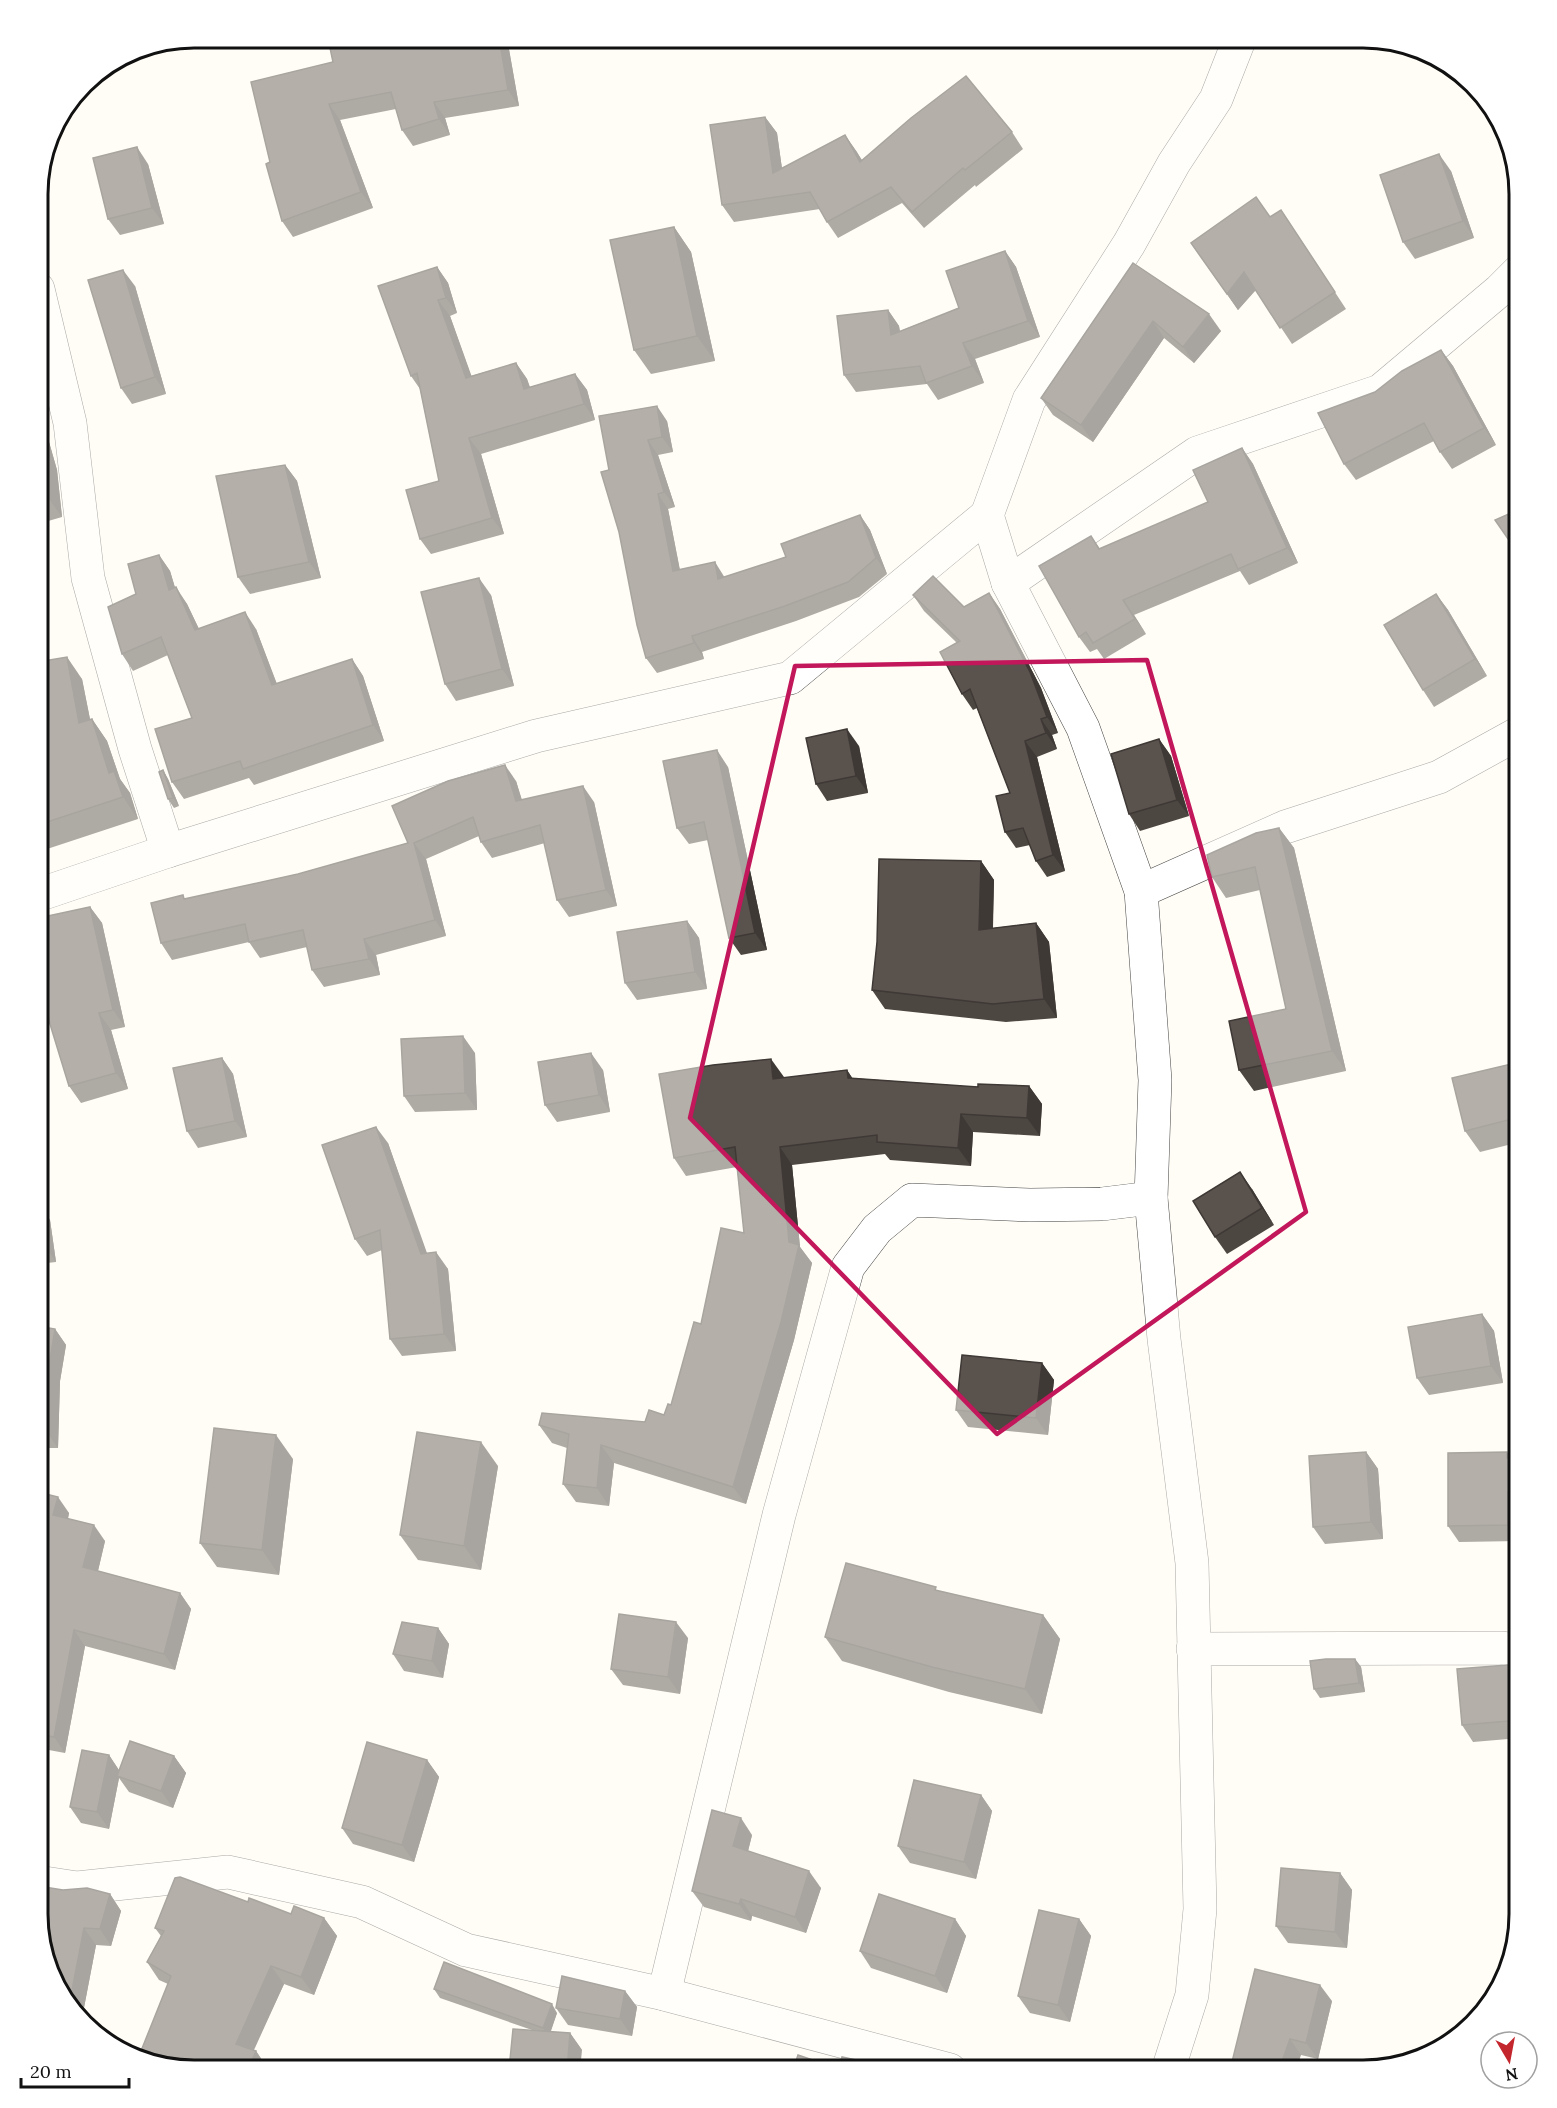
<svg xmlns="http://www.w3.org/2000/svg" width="1557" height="2108" viewBox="0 0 1557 2108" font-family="Lora,serif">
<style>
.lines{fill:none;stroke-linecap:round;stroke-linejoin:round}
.minor-casing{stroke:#444;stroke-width:34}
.minor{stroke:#fff;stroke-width:33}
.wall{fill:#4d4742}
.shaded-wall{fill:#3f3936}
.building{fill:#5a524d;stroke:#3f3936;stroke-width:1.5}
.marked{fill:none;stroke:#c2185b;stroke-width:4.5;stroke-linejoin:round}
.rim{fill:none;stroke:#111;stroke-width:3}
</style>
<rect width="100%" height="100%" fill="#fffdf5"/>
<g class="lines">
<defs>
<g id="minor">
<polyline points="38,289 70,423 88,578 135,749 168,851"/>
<polyline points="987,515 1029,400 1129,244 1174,163 1216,99 1240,38"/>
<polyline points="1008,583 1197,453 1380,391 1500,290 1519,271"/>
<polyline points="1141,891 1285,827 1439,777 1519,733"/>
<polyline points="38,895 168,851 536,736 790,678 987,515 1008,583 1083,728 1141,891 1155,1080 1151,1198 1164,1339 1192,1563 1200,1909 1192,1995 1168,2070"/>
<polyline points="1193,1649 1502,1648 1519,1651"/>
<polyline points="38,1882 77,1888 228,1872 362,1902 466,1950 664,1994 950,2070"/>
<polyline points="664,1994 779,1515 848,1267 877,1229 912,1200 1030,1205 1102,1204 1151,1198"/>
</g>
</defs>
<use href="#minor" class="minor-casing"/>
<use href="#minor" class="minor"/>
</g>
<g class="wall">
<polygon points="507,38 519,106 445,118 450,135 413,146 402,130 396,109 340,120 373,208 293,237 282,221 270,162 333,62 338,47"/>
<polygon points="669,38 698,38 674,45"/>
<polygon points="765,117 777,133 782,169 845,135 862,160 1012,132 1023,149 976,187 975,185 924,228 902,203 838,238 827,222 820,209 734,222 722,205"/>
<polygon points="148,164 164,224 120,235 108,219"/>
<polygon points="1451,171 1474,238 1415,259 1403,242"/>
<polygon points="1281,210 1346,309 1292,344 1256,290 1238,310 1191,243 1270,217"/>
<polygon points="674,227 691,252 715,361 651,374 634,350"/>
<polygon points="1005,251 1016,267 1040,337 975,359 984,383 938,400 927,384 856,392 844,375 888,310 899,326 900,331 959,308"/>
<polygon points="1133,263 1221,331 1194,363 1164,338 1093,442 1053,415 1041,398"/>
<polygon points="437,267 448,283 457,313 450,316 471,376 516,363 527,379 530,387 575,374 587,390 595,420 481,454 504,534 431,554 420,539 439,481 420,389 411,376"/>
<polygon points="135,286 166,394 132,404 121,388"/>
<polygon points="1441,350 1453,366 1496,445 1452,469 1440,452 1434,441 1356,480 1344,464 1375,392"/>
<polygon points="667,421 673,452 658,455 675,507 668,509 680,570 725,577 786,557 860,515 870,530 887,574 859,597 796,621 702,652 704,659 657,673 646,658 609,470"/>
<polygon points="38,426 49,442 57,470 62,517 38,524"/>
<polygon points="1242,448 1253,464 1298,563 1249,585 1240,571 1134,615 1146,634 1104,659 1097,649 1090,652 1079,637 1091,536 1100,549 1208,502"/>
<polygon points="285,465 297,481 321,578 250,594 238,577"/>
<polygon points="159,555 170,571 175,588 187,604 199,629 256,629 277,684 352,659 363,676 384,741 254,785 249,778 184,799 172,782 192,718 168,655 133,671 122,654 136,594"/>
<polygon points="989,593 1000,609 1041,688 1058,733 1052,735 1057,749 1037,757 1065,871 1047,877 1036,861 1030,845 1016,848 1005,832 1010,793 977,708 973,710 962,694 957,643 924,611 913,595 964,607"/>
<polygon points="1436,594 1448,610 1487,676 1434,707 1423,690"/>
<polygon points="491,595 514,686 456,701 445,684"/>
<polygon points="38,662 82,679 90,719 92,719 107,741 120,779 130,793 138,819 38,852"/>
<polygon points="1159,739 1171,756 1189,816 1140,831 1129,814"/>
<polygon points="859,746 868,793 827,801 816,784"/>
<polygon points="728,767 767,950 741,955 729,938 708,840 689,844 677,828"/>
<polygon points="163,770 168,779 179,806 174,808 168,799"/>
<polygon points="516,781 522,800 594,802 617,906 569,917 557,900 545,843 492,858 481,842 479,836 426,859 446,936 376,955 380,975 324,987 312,970 307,947 260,958 249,942 172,960 161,943 186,899 298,874 408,843"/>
<polygon points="1279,828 1294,848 1346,1071 1254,1091 1239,1070 1286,1009 1260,890 1226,898 1212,877"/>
<polygon points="981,861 994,880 993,928 1036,923 1049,942 1057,1018 1006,1022 885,1009 872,990 877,942"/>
<polygon points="90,907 102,923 125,1027 111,1030 128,1089 81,1103 69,1086 42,988 38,988 38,918"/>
<polygon points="687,921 699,938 707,989 637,1000 625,983"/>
<polygon points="475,1053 477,1110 415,1112 404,1096"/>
<polygon points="222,1058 233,1074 247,1137 198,1148 187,1131"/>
<polygon points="1520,1062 1520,1142 1480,1152 1465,1131"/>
<polygon points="603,1070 610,1112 557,1122 545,1105"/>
<polygon points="847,1070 852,1078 978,1087 1029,1086 1042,1104 1040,1136 973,1132 971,1166 890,1160 885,1154 792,1165 800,1247 812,1263 794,1340 746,1504 614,1463 609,1506 576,1502 563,1484 567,1448 552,1443 539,1425 645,1422 664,1415 671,1405 701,1324 744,1233 737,1167 686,1176 674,1158 784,1078"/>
<polygon points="388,1143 426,1253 448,1269 456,1351 402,1356 390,1339 382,1250 367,1256 355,1239"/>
<polygon points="1252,1189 1274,1225 1227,1254 1215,1237"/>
<polygon points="38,1203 50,1220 56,1262 38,1264"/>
<polygon points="1482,1314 1494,1331 1503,1383 1429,1395 1417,1378"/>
<polygon points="38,1326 55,1329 66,1345 60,1381 58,1448 38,1448"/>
<polygon points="1042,1363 1054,1380 1048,1435 968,1427 956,1410"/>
<polygon points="1366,1452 1378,1469 1383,1539 1325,1544 1313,1527"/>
<polygon points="1507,1452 1510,1457 1520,1457 1519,1541 1459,1542 1448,1526"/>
<polygon points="293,1459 279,1575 217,1567 200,1543"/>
<polygon points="498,1466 481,1570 418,1560 400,1535"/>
<polygon points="38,1492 69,1513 68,1519 105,1541 98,1571 180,1593 191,1609 175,1670 85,1646 65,1753 38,1748"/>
<polygon points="939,1591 1043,1615 1060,1639 1042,1714 949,1692 842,1661 825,1637"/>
<polygon points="438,1628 449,1644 443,1678 404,1671 393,1654"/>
<polygon points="688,1638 680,1694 623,1685 611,1669"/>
<polygon points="1355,1659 1361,1667 1365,1692 1320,1698 1314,1689"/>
<polygon points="1520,1664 1520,1738 1473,1742 1462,1725"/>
<polygon points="109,1755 119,1770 174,1756 186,1773 173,1808 129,1792 119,1778 109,1829 81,1823 70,1807"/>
<polygon points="427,1760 439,1777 414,1862 353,1844 342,1828"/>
<polygon points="981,1795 992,1811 976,1879 910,1863 898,1846"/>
<polygon points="752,1835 748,1851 821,1888 806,1933 752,1916 751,1921 704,1907 692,1891"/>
<polygon points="1340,1873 1352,1890 1347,1948 1288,1943 1276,1926"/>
<polygon points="63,1890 110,1894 121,1911 111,1946 96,1945 82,2018"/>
<polygon points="248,1902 291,1914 324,1918 337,1936 314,1995 284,1984 253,2050 256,2051 268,2069 268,2070 194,2070 168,1984 159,1980 147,1962 161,1936 155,1928"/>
<polygon points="955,1919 966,1936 947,1993 871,1968 860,1951"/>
<polygon points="1079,1919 1091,1936 1070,2022 1030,2013 1018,1996"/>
<polygon points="434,1989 557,2013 550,2032 570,2033 582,2050 532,2030 440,1998"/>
<polygon points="625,1991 637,2007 632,2036 568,2025 556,2008"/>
<polygon points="1332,2001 1318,2059 1301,2055 1230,2070"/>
</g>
<g class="shaded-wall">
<polygon points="499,38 507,38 519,106 508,90"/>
<polygon points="434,102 445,118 450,135 439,119"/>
<polygon points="329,104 340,120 373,208 361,192"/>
<polygon points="765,117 777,133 785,190 773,173"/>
<polygon points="845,135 857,152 872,178 860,162"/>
<polygon points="137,147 148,164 164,224 152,208"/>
<polygon points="1439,154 1451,171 1474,238 1463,221"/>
<polygon points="674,227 691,252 715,361 697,336"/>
<polygon points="1005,251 1016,267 1040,337 1028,321"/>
<polygon points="437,267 448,283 457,313 446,298"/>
<polygon points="123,270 135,286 166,394 155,377"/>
<polygon points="1244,272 1256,289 1238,310 1227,294"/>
<polygon points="438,300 450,316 478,394 466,378"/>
<polygon points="888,310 899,326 902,351 891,335"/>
<polygon points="1209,314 1221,331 1194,363 1183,347"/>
<polygon points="1153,321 1164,338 1093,442 1081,425"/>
<polygon points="963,343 975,359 984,383 972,366"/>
<polygon points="1441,350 1453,366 1496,445 1484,428"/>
<polygon points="516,363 527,379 535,405 524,389"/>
<polygon points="575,374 587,390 595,420 584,404"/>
<polygon points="657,406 667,421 673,452 662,437"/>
<polygon points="38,426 49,442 57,470 62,517 49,499"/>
<polygon points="469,438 481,454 504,534 492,518"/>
<polygon points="648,440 658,455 675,507 664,492"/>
<polygon points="1242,448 1253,464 1298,563 1287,548"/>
<polygon points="285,465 297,481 321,578 309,562"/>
<polygon points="658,494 668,509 683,587 673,571"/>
<polygon points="860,515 870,530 887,574 876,558"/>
<polygon points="159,555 170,571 181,607 169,590"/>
<polygon points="715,562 725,578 718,579"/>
<polygon points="479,578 491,595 514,686 502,669"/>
<polygon points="176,587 187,604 207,646 195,630"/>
<polygon points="989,593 1000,609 1041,688 1058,733 1047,717"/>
<polygon points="1436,594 1448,610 1487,676 1475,659"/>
<polygon points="1123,600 1134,615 1146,634 1135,619"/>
<polygon points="245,612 256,629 283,701 272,685"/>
<polygon points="692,636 702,652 704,659 694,643"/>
<polygon points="67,657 82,679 95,745 79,723"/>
<polygon points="352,659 363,676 384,741 373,725"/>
<polygon points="92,719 107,741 120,779 130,793 138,819 123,797 109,773"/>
<polygon points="1041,719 1052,735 1057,749 1046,733"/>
<polygon points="847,729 859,746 868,793 856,776"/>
<polygon points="1159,739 1171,756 1189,816 1177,800"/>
<polygon points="1025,741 1037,757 1065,871 1053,855"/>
<polygon points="717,750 728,767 767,950 755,933"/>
<polygon points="505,765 516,781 527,818 516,801"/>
<polygon points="163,770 168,779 179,806 173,798"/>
<polygon points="583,786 594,802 617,906 606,890"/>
<polygon points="1279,828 1294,848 1346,1071 1332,1051"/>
<polygon points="414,843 426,859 446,936 435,920"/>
<polygon points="981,861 994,880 992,949 979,930"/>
<polygon points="90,907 102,923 125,1027 113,1010"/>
<polygon points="687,921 699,938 707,989 695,972"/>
<polygon points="1036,923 1049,942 1057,1018 1044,999"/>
<polygon points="364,939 376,955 380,975 369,959"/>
<polygon points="99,1013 111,1030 128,1089 116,1073"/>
<polygon points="463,1036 475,1053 477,1110 465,1093"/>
<polygon points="591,1053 603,1070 610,1112 599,1095"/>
<polygon points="222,1058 233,1074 247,1137 235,1121"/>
<polygon points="771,1059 784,1077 786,1097 773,1079"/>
<polygon points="847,1070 859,1088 848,1078"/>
<polygon points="1029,1086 1042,1104 1040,1136 1027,1118"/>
<polygon points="961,1114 973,1132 971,1166 958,1148"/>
<polygon points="376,1127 388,1143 433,1270 421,1254"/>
<polygon points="780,1147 792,1165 800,1247 812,1263 794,1340 746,1504 733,1487 789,1242"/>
<polygon points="1240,1172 1252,1189 1274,1225 1262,1208"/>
<polygon points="38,1203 50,1220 56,1262 44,1245"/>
<polygon points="436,1252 448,1269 456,1351 444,1334"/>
<polygon points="1482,1314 1494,1331 1503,1383 1491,1366"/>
<polygon points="55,1329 66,1345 60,1381 58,1448 47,1432 49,1365"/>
<polygon points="1042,1363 1054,1380 1048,1435 1036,1418"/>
<polygon points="276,1435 293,1459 279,1575 262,1550"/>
<polygon points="481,1442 498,1466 481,1570 464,1546"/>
<polygon points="601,1445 614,1463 609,1506 597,1488"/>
<polygon points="1366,1452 1378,1469 1383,1539 1371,1522"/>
<polygon points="1508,1492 1519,1508 1519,1541 1508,1525"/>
<polygon points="58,1497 69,1513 65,1531 53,1515"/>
<polygon points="94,1525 105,1541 95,1583 83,1567"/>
<polygon points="180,1593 191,1609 175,1670 164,1654"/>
<polygon points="1043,1615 1060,1639 1042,1714 1025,1689"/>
<polygon points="676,1622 688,1638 680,1694 668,1677"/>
<polygon points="438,1628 449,1644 443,1678 432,1661"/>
<polygon points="74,1630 85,1646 65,1753 54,1737"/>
<polygon points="1355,1659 1361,1667 1365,1692 1359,1683"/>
<polygon points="109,1755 120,1772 117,1776 119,1778 109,1829 97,1812"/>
<polygon points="174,1756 186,1773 173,1808 161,1791"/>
<polygon points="427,1760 439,1777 414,1862 402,1845"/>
<polygon points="981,1795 992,1811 976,1879 964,1862"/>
<polygon points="741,1818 752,1835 745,1863 733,1846"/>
<polygon points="809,1871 821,1888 806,1933 795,1917"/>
<polygon points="1340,1873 1352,1890 1347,1948 1335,1932"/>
<polygon points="110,1894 121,1911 111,1946 100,1929"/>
<polygon points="741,1899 752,1916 751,1921 739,1904"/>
<polygon points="324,1918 337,1936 314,1995 301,1977"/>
<polygon points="955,1919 966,1936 947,1993 935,1976"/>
<polygon points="1079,1919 1091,1936 1070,2022 1058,2005"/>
<polygon points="84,1928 96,1945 82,2018 69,2006"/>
<polygon points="271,1966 284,1984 249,2061 236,2044"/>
<polygon points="1320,1985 1332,2001 1318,2059 1306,2043"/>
<polygon points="625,1991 637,2007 632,2036 620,2019"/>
<polygon points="552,2004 557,2013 549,2037 543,2028"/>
<polygon points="570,2033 582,2050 580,2070 567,2070"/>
<polygon points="1290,2039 1301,2055 1296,2070 1279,2070"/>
<polygon points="256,2051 268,2069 268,2070 254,2070 250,2065"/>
</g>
<g class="building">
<polygon points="337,38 499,38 508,90 434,102 439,119 402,130 391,92 329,104 361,192 282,221 266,164 270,162 251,82 333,62 330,48 338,47"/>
<polygon points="966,76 1012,132 965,170 963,168 912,212 891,187 827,222 810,192 722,205 710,125 765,117 773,173 845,135 860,162 911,118"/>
<polygon points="137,147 152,208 108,219 93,158"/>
<polygon points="1439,154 1463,221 1403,242 1380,175"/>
<polygon points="1256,197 1270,217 1281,210 1335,292 1280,328 1244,272 1227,294 1191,243"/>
<polygon points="674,227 697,336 634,350 610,240"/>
<polygon points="1005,251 1028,321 963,343 972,366 926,383 920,366 844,375 837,316 888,310 891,335 959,308 946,271"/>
<polygon points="1133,263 1209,314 1183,347 1153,321 1081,425 1041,398"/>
<polygon points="437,267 446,298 438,300 466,378 516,363 524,389 575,374 584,404 469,438 492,518 420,539 406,490 439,481 417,373 411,376 378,286"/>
<polygon points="123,270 155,377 121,388 88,280"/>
<polygon points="1441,350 1484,428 1440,452 1424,423 1344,464 1318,413 1375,392 1402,371"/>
<polygon points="1520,393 1520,406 1513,397"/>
<polygon points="657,406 662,437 648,440 664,492 658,494 673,571 715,562 718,579 786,557 781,544 860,515 876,558 848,582 785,606 692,636 694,643 646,658 637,625 619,532 601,472 609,470 599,416"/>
<polygon points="38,430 44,452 49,499 38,502"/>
<polygon points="1242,448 1287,548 1238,569 1231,554 1123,600 1135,619 1093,643 1086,632 1079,637 1039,566 1091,536 1099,549 1208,502 1193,470"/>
<polygon points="285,465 309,562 238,577 216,476"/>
<polygon points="1520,509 1520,556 1495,520"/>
<polygon points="159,555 169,590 176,587 195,630 245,612 272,685 352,659 373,725 243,769 240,761 172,782 155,729 192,718 161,637 122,654 108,607 136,594 128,564"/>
<polygon points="933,576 964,607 989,593 1030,672 1047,717 1041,719 1046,733 1025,741 1053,855 1036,861 1023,828 1005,832 996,796 1010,793 970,689 962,694 940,652 960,641 913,595"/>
<polygon points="479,578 502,669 445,684 421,592"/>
<polygon points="1436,594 1475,659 1423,690 1384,625"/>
<polygon points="67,657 79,723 92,719 109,773 114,771 123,797 38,825 38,662"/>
<polygon points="847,729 856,776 816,784 806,738"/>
<polygon points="1159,739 1177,800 1129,814 1111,754"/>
<polygon points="717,750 755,933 729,938 704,822 677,828 663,761"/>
<polygon points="505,765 516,801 583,786 606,890 557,900 540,825 481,842 473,817 414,843 435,920 364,939 369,959 312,970 303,930 249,942 245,924 161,943 151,903 183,895 184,899 298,874 408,843 392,806 448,781"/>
<polygon points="163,770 173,798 168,799 159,772"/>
<polygon points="1279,828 1332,1051 1239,1070 1229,1021 1286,1009 1255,867 1212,877 1207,855 1256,833"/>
<polygon points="879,859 981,861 979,930 1036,923 1044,999 993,1004 872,990 877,942"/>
<polygon points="90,907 113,1010 99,1013 116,1073 69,1086 50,1024 38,970 38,918"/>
<polygon points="687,921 695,972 625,983 617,932"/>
<polygon points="463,1036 465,1093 404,1096 401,1039"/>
<polygon points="591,1053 599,1095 545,1105 538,1062"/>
<polygon points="222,1058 235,1121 187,1131 173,1068"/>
<polygon points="771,1059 773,1079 847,1070 848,1078 978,1087 978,1084 1029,1086 1027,1118 961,1114 958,1148 877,1142 877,1135 780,1147 789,1242 799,1245 781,1322 733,1487 601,1445 597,1488 563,1484 569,1434 539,1425 542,1413 645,1422 649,1410 664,1415 668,1404 671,1405 694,1322 701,1324 721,1228 744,1233 735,1147 674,1158 659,1074 713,1065"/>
<polygon points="1520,1062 1520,1117 1465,1131 1452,1078"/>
<polygon points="376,1127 421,1254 436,1252 444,1334 390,1339 380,1230 355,1239 322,1145"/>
<polygon points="1240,1172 1262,1208 1215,1237 1193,1201"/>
<polygon points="38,1203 44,1245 38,1246"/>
<polygon points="1482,1314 1491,1366 1417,1378 1408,1327"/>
<polygon points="38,1326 55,1329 49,1365 47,1432 38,1432"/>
<polygon points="962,1355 1042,1363 1036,1418 956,1410"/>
<polygon points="214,1428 276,1435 262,1550 200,1543"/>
<polygon points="417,1432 481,1442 464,1546 400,1535"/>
<polygon points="1366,1452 1371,1522 1313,1527 1309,1456"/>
<polygon points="1507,1452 1507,1458 1520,1457 1520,1491 1508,1492 1508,1525 1448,1526 1448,1453"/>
<polygon points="38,1492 58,1497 53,1515 94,1525 83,1567 180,1593 164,1654 74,1630 54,1737 38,1734 38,1620 40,1613 38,1612"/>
<polygon points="846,1563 936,1587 935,1590 1043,1615 1025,1689 932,1667 825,1637"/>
<polygon points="619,1614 676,1622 668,1677 611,1669"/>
<polygon points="402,1622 438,1628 432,1661 393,1654"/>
<polygon points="1326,1659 1355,1659 1359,1683 1314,1689 1310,1661"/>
<polygon points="1520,1664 1520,1720 1462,1725 1457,1669"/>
<polygon points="130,1741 174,1756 161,1791 117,1776"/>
<polygon points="367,1742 427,1760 402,1845 342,1828"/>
<polygon points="82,1750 109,1755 97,1812 70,1807"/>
<polygon points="914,1780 981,1795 964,1862 898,1846"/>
<polygon points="712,1810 741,1818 733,1846 809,1871 795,1917 741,1899 739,1904 692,1891"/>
<polygon points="1281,1868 1340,1873 1335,1932 1276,1926"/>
<polygon points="180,1877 248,1902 249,1898 291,1914 294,1906 324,1918 301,1977 271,1966 236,2044 256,2051 250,2065 259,2070 194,2070 139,2056 171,1976 147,1962 164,1931 155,1928 175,1878"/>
<polygon points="38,1886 63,1890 87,1888 110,1894 100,1929 84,1928 69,2006 64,2001 38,1914"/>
<polygon points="879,1894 955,1919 935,1976 860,1951"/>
<polygon points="1039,1910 1079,1919 1058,2005 1018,1996"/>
<polygon points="444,1962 552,2004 543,2028 434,1989"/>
<polygon points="1255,1969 1320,1985 1306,2043 1290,2039 1279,2070 1230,2070"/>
<polygon points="562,1976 625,1991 620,2019 556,2008"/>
<polygon points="513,2029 570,2033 567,2070 509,2070"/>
<polygon points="798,2055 839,2069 842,2057 901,2070 793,2070"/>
<polygon points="1208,2065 1224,2070 1206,2070"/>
</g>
<path d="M0 0H1557V2108H0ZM1147,660L1306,1212L997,1434L690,1118L795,666Z" fill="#fffdf5" fill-opacity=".55" fill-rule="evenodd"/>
<path class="marked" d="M1147,660L1306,1212L997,1434L690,1118L795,666Z"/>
<path d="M0 0H1557V2108H0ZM194 48H1363A146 146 0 0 1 1509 194V1914A146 146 0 0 1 1363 2060H194A146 146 0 0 1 48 1914V194A146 146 0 0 1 194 48Z" fill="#fff" fill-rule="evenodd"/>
<path class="rim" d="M194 48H1363A146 146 0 0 1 1509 194V1914A146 146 0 0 1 1363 2060H194A146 146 0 0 1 48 1914V194A146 146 0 0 1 194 48Z"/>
<g transform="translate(1509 2060) rotate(170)"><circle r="28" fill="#ffffff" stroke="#a0a0a0" stroke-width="1.5"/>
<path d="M0-4.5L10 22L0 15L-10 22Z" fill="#c4262e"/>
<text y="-9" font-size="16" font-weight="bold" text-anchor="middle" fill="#111111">N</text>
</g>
<path d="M21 2078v9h108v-9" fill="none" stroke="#111111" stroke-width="3"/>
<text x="30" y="2078" font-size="18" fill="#111111" stroke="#ffffff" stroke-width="4.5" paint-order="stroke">20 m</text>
</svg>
